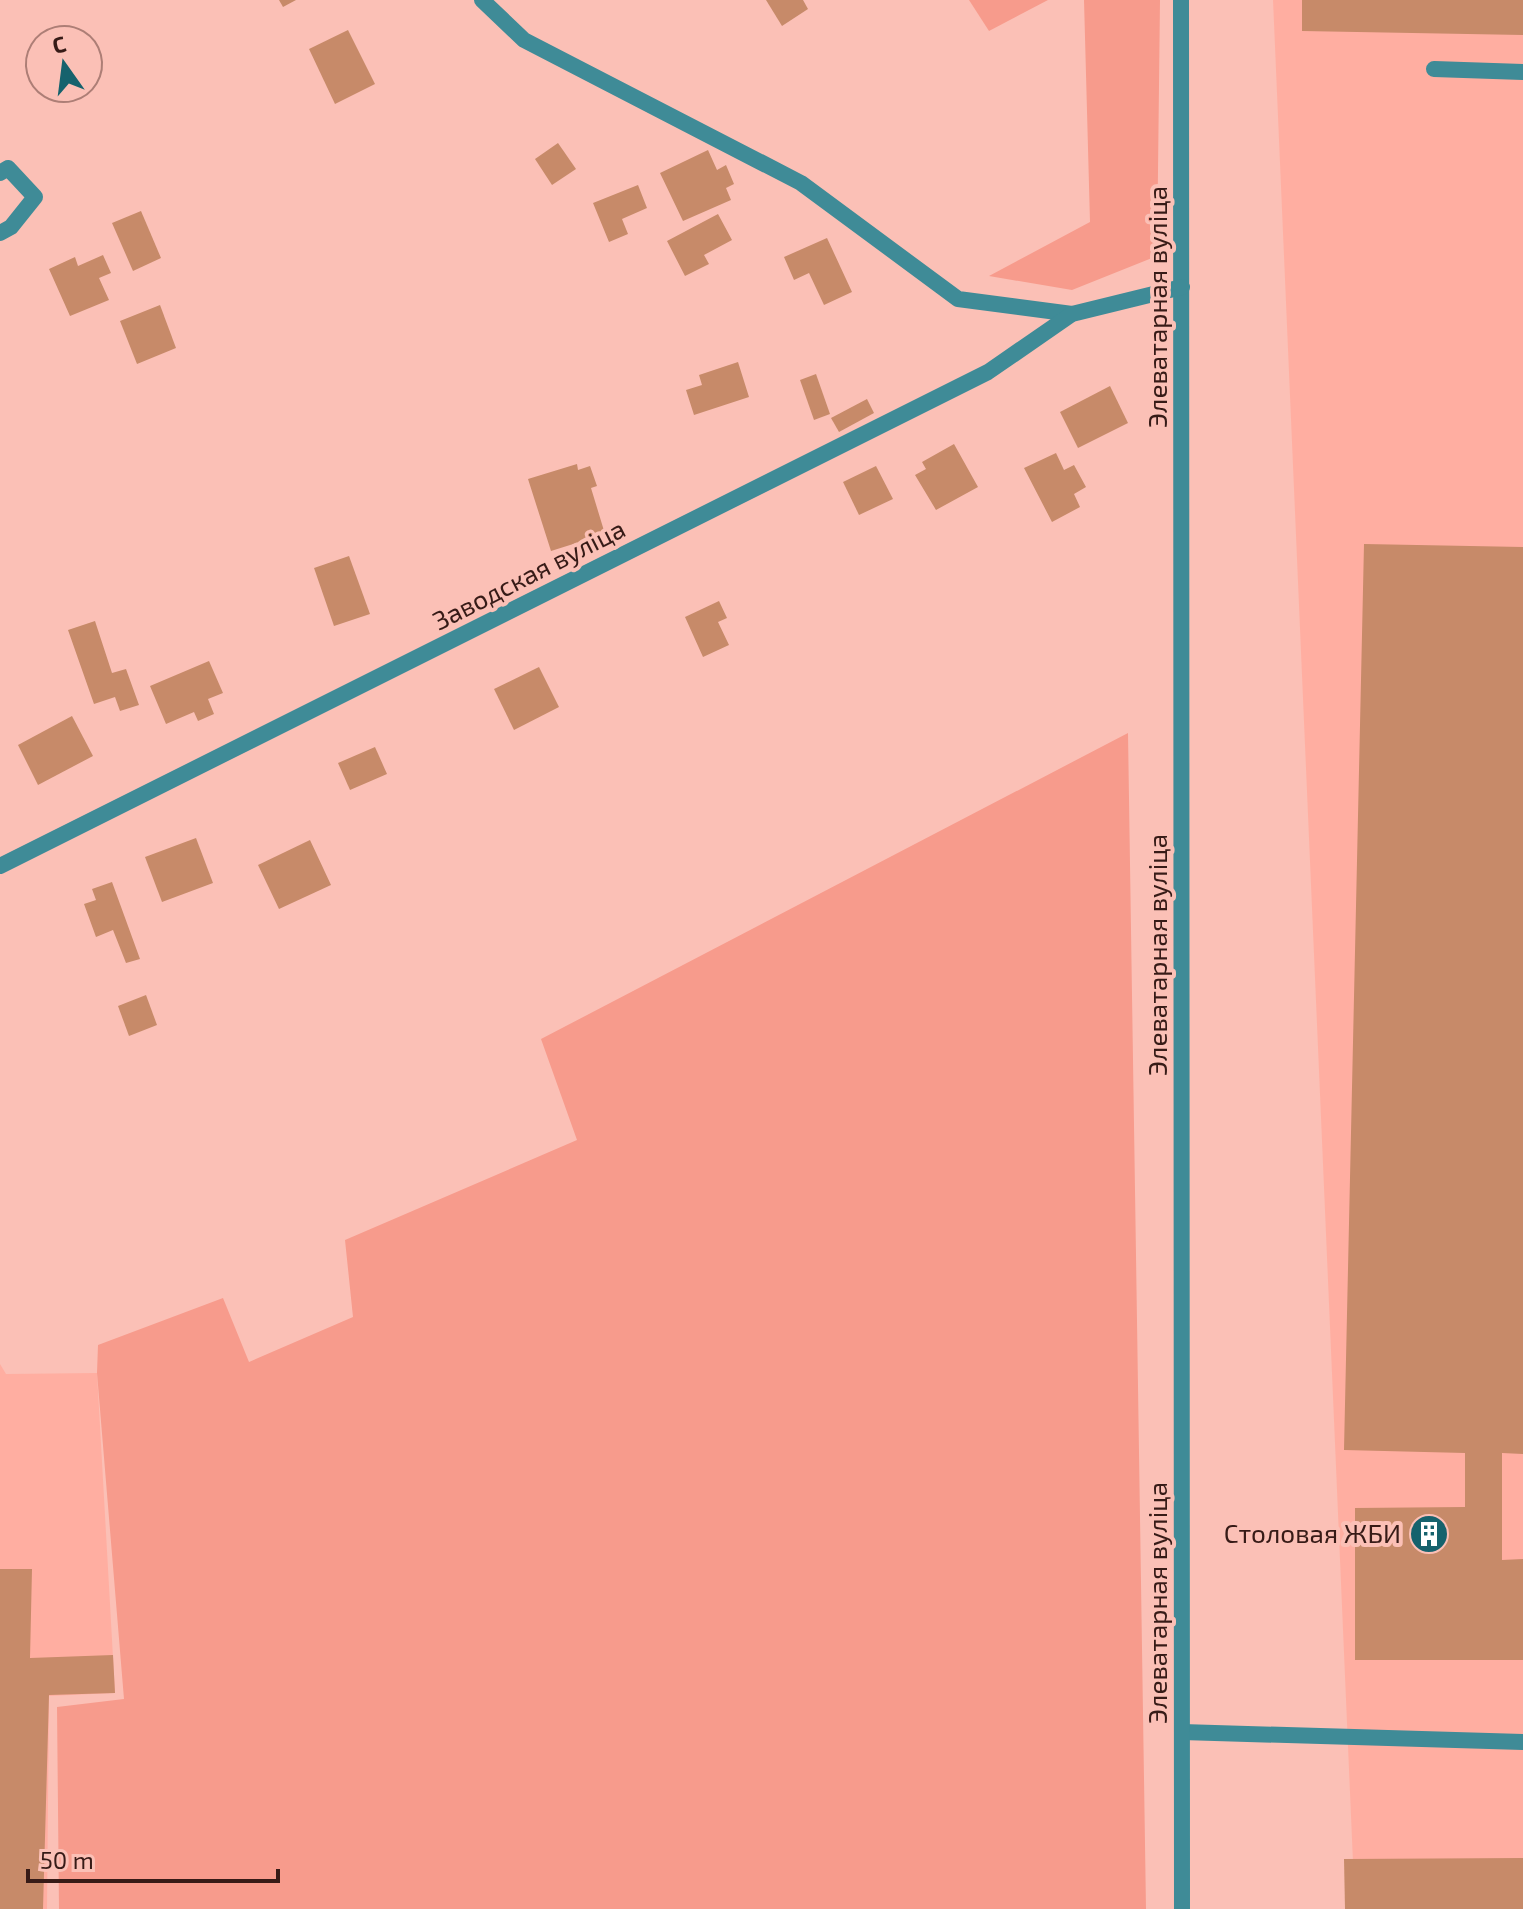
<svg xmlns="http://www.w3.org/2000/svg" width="1523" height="1909" viewBox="0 0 1523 1909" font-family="'Exo 2',sans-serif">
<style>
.built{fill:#ffaea1}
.green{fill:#f79b8c}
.building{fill:#c78a69}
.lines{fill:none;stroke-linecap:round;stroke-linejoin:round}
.lane{stroke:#3f8b97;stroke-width:16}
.street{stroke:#3f8b97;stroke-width:16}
.labels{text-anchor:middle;stroke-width:8;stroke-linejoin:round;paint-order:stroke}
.street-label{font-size:26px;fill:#371b17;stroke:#fbc0b6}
.poi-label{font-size:26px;fill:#371b17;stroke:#fbc0b6;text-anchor:end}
</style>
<rect width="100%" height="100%" fill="#fbc0b6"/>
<g class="built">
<polygon points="1273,0 1523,0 1523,1909 1355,1909"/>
<polygon points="0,1364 6,1374 97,1373 115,1693 49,1696 47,1909 0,1909"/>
</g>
<g class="green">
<polygon points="969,0 1048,0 989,31"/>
<polygon points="1084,0 1160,0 1157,256 1072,290 989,276 1090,222"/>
<polygon points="1128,733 1146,1909 59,1909 57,1707 124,1699 97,1373 98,1345 223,1298 249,1362 353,1317 345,1240 577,1140 541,1039"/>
</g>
<g class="building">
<polygon points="279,0 296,0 283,7"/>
<polygon points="766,0 803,0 808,9 782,26"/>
<polygon points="1302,0 1523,0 1523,35 1302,31"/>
<polygon points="348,30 375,84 335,104 309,49"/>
<polygon points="558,143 576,169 552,185 535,159"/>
<polygon points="708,150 717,170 726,165 734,184 726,188 731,200 683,221 660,173"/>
<polygon points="638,185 647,208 622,219 628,234 609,242 593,203"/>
<polygon points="141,211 161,258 133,271 112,223"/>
<polygon points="718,214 732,240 704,255 709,264 685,276 667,241"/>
<polygon points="827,238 852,292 824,305 809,273 794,280 784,257"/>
<polygon points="103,255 111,273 99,278 109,300 70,316 49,269 75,257 78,266"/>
<polygon points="160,305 176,348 137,364 120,321"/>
<polygon points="738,362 749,397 694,415 686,390 702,385 699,375"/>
<polygon points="816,374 830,414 814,420 800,380"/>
<polygon points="1110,386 1128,423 1078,448 1060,412"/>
<polygon points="867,399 874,413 839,432 831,418"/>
<polygon points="954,444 978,487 936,510 915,475 926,469 922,462"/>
<polygon points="1056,453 1064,470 1074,465 1086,487 1074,494 1080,507 1052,522 1024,468"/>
<polygon points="577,464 578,470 590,466 597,486 591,488 605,534 551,551 528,479"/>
<polygon points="876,466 893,499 859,515 843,482"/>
<polygon points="1364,544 1523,547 1523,1454 1502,1453 1502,1560 1523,1559 1523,1660 1355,1660 1355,1508 1465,1507 1465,1453 1344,1450"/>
<polygon points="349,556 370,614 334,626 314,568"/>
<polygon points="719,601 727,618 718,622 729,645 703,657 685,617"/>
<polygon points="95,621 112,673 126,669 139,705 120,711 115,697 94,704 68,630"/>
<polygon points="209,661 223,693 208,699 214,714 198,721 194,712 166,724 150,686"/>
<polygon points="539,667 559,707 514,730 494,689"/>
<polygon points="72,716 93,756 38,785 18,745"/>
<polygon points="375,747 387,774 350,790 338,763"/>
<polygon points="196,838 213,883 162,902 145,857"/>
<polygon points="310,840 331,885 279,909 258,865"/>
<polygon points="112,882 140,959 126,963 113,930 96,937 84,904 96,900 92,889"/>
<polygon points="146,995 157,1025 129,1036 118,1006"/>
<polygon points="0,1569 32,1569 30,1658 113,1655 115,1693 49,1695 43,1909 0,1909"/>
<polygon points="1523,1858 1523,1909 1345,1909 1344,1859"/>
</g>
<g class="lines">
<g class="lane">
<polyline points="1434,69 1523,72"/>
<polyline points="1182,1732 1523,1742"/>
</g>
<g class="street">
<polyline points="482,0 524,40 801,183 958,299 1072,314"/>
<polyline points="1181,0 1182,1909"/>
<polyline points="0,173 8,168 35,197 11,227 0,233"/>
<polyline points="0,866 988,372 1072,314 1182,287"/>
</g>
</g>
<defs>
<symbol id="building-disc" viewBox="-11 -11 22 22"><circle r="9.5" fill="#16626d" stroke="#fbc0b6"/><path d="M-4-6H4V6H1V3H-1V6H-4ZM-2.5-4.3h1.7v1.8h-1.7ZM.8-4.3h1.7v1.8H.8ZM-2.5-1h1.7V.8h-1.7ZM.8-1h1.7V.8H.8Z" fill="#fff"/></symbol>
</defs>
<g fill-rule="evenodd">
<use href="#building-disc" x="1407" y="1512" width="44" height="44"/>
</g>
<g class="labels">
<g class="street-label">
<text transform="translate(1158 307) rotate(-90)" y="9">Элеватарная вуліца</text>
<text transform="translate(529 575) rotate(-27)" y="9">Заводская вуліца</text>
<text transform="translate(1158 955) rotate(-90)" y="9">Элеватарная вуліца</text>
<text transform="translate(1158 1603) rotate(-90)" y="9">Элеватарная вуліца</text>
</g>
<g class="poi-label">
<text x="1401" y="1543">Столовая ЖБИ</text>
</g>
</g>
<g transform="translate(64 64) rotate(346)"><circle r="38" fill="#fbc0b6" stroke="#ad7e76" stroke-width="2"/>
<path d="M0-6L14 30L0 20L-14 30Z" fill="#16626d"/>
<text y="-12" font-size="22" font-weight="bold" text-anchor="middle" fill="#371b17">С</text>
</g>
<path d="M28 1869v12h250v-12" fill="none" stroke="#371b17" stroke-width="4"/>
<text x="40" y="1869" font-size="24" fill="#371b17" stroke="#fbc0b6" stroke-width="6" paint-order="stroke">50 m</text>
</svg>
